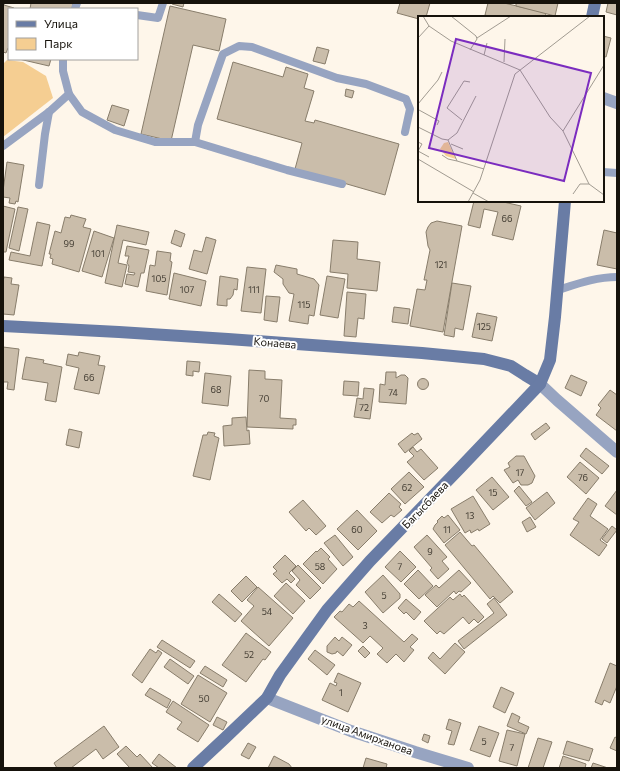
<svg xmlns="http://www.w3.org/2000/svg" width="620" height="771" viewBox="0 0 620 771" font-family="Commissioner,sans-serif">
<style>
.green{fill:#f5ce92}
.building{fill:#cabdaa;stroke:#887d6b}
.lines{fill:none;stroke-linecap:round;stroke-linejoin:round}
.lane{stroke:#97a4c1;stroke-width:8}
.street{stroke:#97a4c1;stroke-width:12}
.secondary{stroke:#697ca5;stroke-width:12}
.labels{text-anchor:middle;stroke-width:4;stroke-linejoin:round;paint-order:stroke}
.number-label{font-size:9px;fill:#433d33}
.street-label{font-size:11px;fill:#16120b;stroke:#fff}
.inset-road{fill:none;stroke:#a19b91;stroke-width:1}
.view{fill:#7b2cbf;fill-opacity:0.15;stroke:#7b2cbf;stroke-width:2}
.inset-edge{fill:none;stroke:#16120b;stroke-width:2}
</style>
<rect width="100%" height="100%" fill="#fef6ea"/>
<polygon class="green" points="7,60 23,62 46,76 53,98 3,137 3,64"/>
<g class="building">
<polygon points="3,3 4,3 4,5 14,8 14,9 9,9 9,48 8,48 6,53 3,52"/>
<polygon points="31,3 73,3 72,9 30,9"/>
<polygon points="172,3 184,3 183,7 172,4"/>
<polygon points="400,3 430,3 426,17 419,17 419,19 397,13"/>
<polygon points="488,3 504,3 546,13 545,17 492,17 485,15"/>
<polygon points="516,3 558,3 555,16 516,6"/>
<polygon points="608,3 617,3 617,15 606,12"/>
<polygon points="170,6 226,19 219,51 193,45 171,141 141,134"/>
<polygon points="603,36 611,38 606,57 603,56"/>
<polygon points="317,47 329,50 325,64 313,61"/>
<polygon points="19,59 51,59 49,66"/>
<polygon points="233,62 283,77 286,67 308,74 304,88 314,91 305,121 314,123 315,120 399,144 385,195 295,169 302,143 217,119"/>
<polygon points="346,89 354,91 352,98 345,96"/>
<polygon points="112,105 129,110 124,126 107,120"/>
<polygon points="7,162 24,165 18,202 16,201 15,204 9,203 10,198 3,197 3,191"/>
<polygon points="474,201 499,201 521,206 513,240 492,235 498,212 484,209 480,228 468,225"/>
<polygon points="3,206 15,209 6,252 3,252"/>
<polygon points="18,207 28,209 19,251 9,248"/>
<polygon points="71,215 86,219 83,227 91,229 79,272 52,264 53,259 50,258 51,254 49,254 55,231 61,233 65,217 70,218"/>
<polygon points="437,221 462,226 443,332 410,326 417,289 425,290 427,280 424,280 430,250 428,246 426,232 428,227 431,223"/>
<polygon points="37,222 50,225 42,266 9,260 11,252 30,256"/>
<polygon points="117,225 149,232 146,245 123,240 118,263 127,265 122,287 105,283"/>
<polygon points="175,230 185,234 181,247 171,243"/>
<polygon points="604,230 617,233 617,269 597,265"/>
<polygon points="94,231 114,238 102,277 82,271"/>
<polygon points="206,237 216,240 207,274 189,269 194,250 202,252"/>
<polygon points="333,240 358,242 357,259 380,262 377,291 347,288 348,274 330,272"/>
<polygon points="127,246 149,250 144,273 141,273 138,287 125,284 127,274 134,275 135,273 128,272 129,266 127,263 129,256 125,256"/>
<polygon points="157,251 171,253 170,261 172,262 167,295 146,291 150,265 155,266"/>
<polygon points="276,265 297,269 297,274 314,279 319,285 314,316 309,315 308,324 289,321 294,294 289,293 283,284 283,279 274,272"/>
<polygon points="247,267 266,269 261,313 241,311"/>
<polygon points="174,273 206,281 201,306 169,299"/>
<polygon points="220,276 238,279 237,290 234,289 233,295 230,299 227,299 227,306 217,305"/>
<polygon points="327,276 345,279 338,318 320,315"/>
<polygon points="4,277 12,278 11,284 19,285 14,315 3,314 3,282"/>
<polygon points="452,283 471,286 463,330 455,328 454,337 444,335"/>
<polygon points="347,292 366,294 364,319 358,318 356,337 344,336"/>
<polygon points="266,296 280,297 277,322 264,320"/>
<polygon points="394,307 410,309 408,324 392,322"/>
<polygon points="477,313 497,317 492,341 472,337"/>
<polygon points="3,347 19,349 14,390 7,389 8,382 3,382"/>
<polygon points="79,352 100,356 98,365 105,366 99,394 74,389 79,368 66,365 68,354 78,356"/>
<polygon points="26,357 44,360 43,363 62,367 56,402 45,400 48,383 22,379"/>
<polygon points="187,361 200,362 199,372 193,371 193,376 186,375"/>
<polygon points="249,370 265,371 265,379 282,380 280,418 296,419 296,425 293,425 293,429 247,427"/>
<polygon points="386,372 396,372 396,378 401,375 405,375 408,378 406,404 379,402 380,384 385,385"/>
<polygon points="205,373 231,376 228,406 202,403"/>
<polygon points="571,375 587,382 581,396 565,388"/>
<circle cx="423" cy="384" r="5.5"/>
<polygon points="344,381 359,382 358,396 343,395"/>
<polygon points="364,388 374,389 370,419 354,417 357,398 363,399"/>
<polygon points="610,390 617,395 617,431 596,415 601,408 598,405"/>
<polygon points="246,417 247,431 249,430 250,444 224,446 223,426 232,425 232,418"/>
<polygon points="546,423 550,428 535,440 531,434"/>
<polygon points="69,429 82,432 79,448 66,445"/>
<polygon points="208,432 215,433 214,436 219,438 210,480 193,476 203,435 207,435"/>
<polygon points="412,433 414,435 418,433 422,439 405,453 398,444"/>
<polygon points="413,447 417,452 421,449 438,468 424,480 407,462 414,456 409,451"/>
<polygon points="586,448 609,466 602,474 580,456"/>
<polygon points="516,456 524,456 535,476 532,483 528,485 521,485 518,480 513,483 504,470 510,467 508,463"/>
<polygon points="580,462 599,478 586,494 567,477"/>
<polygon points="409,472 424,487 405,504 391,489"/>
<polygon points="492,477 509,497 493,510 476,490"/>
<polygon points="519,486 532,502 526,506 514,491"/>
<polygon points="617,490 617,515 605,506"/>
<polygon points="547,492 555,503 535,520 526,508"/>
<polygon points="389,493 401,504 399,507 402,510 394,517 391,515 382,523 370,512"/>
<polygon points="473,496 490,524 479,531 478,529 471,533 470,530 465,533 451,509"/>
<polygon points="588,498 597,504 590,516 608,529 600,540 607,545 599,556 570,535 579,522 573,519"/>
<polygon points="303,500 326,526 316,535 309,528 306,531 289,512"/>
<polygon points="357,510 377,531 358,550 337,529"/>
<polygon points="448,515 460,530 444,543 433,529 435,525 438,522 437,521 442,516 444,518"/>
<polygon points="530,517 536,527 527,532 522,522"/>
<polygon points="612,526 617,530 607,543 602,539"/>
<polygon points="460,532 472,546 474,545 513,592 500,603 493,596 490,599 445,545"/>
<polygon points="335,535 353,557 343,566 324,543"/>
<polygon points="427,535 447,557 442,561 449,569 438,579 430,570 432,568 414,547"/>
<polygon points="321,548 330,557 328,559 337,569 323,584 303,564 316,551 317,552"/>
<polygon points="400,551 416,567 401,582 385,567"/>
<polygon points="285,555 296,566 289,573 295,579 291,583 287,579 282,583 273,574 277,571 273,567"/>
<polygon points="298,565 321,588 310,599 296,585 300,580 292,571"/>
<polygon points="418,570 433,586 419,599 404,584"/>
<polygon points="459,570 471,583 461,592 459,591 456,594 454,591 437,607 425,595 436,585 439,588"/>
<polygon points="383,575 400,594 400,598 383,613 365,592"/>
<polygon points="246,576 257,587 242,602 231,591"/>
<polygon points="286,583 305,601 293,614 274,596"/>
<polygon points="258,587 293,618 269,646 241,621 254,606 247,600"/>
<polygon points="219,594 242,614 235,622 212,602"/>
<polygon points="460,594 462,597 464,595 484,617 478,623 474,619 469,624 463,617 444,634 440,631 437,634 424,621 450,597 453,600"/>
<polygon points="494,598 507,615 464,649 458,641 494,613 487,604"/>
<polygon points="406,599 421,612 414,620 406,612 404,614 398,608"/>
<polygon points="359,601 404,642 412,634 418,639 410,647 414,650 404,662 396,654 387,663 377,654 383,648 370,636 363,643 334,617 340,611 342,612 349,604 353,607"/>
<polygon points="246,633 271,652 265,660 263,659 246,682 222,665"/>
<polygon points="335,637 339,641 342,637 352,645 343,656 337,651 336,653 332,654 327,652 327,646"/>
<polygon points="162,640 195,661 190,668 157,647"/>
<polygon points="455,643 465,652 445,674 428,658 433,652 440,659"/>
<polygon points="363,646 370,653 365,658 358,651"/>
<polygon points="150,649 156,653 158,650 162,653 142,683 132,675"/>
<polygon points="315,650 335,665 327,675 308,659"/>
<polygon points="170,659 194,676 188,684 164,667"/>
<polygon points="610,663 617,666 617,686 610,703 604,700 602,705 595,702"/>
<polygon points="205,666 227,680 223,687 200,673"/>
<polygon points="338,673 361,683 348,712 322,700 330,683 336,686 337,683 334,682"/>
<polygon points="198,675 227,693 210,722 181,704"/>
<polygon points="501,687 514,693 505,713 493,707"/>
<polygon points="150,688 171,700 167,708 145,695"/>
<polygon points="173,701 209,725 198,742 177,729 182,722 166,712"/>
<polygon points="512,713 520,717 518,722 529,727 526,734 507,726"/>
<polygon points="217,717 227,722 223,730 213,725"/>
<polygon points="449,719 461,723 454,745 448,744 452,731 446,729"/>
<polygon points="104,726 119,747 103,759 96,749 71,768 57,768 54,763"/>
<polygon points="479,726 499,733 490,757 470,750"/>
<polygon points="507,730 525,734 517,766 499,761"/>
<polygon points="424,734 430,736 428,743 422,740"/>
<polygon points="615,737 617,738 617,751 610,748"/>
<polygon points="538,738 552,742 543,768 528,768"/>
<polygon points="567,741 593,749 589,761 563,754"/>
<polygon points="248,743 256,747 249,759 241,755"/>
<polygon points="126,746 137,757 140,754 153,768 130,768 117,754"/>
<polygon points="159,754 177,768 159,768 152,763"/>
<polygon points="274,756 289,764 292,768 268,768"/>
<polygon points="563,756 586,764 585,768 559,768"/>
<polygon points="366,758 387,764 386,768 363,768"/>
<polygon points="593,763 608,768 591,768"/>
</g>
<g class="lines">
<g class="lane">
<polyline points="75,9 77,3"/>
<polyline points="137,15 158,18 163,3"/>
<polyline points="63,59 63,71 69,94"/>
<polyline points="195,142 198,125 223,54 239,46 252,47 337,78 366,84 406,99 410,109 405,132"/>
<polyline points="3,146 49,112 69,94 82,112 115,130 155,142 195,142 287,170 342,184"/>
<polyline points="603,172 617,173"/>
<polyline points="39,185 45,134 49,112"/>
<path d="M558,290C577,284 596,277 617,277"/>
</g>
<g class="street">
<polyline points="603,98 617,103"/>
<polyline points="540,384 557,400 617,452"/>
<polyline points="267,698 351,731 415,752 468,768"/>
</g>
<g class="secondary">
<polyline points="592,17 595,3"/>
<polyline points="3,326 119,332 228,339 422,353 484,359 511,366 525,375 540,384"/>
<polyline points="193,768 224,739 267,698 280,675 327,610 370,561 460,468 540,384 550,360 555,317 565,201"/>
</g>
</g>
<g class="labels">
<g class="number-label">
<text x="507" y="222">66</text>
<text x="69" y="247">99</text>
<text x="98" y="257">101</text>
<text x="441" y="268">121</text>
<text x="159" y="282">105</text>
<text x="187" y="293">107</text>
<text x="254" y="293">111</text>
<text x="304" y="308">115</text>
<text x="484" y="330">125</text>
<text x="89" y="381">66</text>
<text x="216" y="393">68</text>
<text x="393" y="396">74</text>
<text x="264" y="402">70</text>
<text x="364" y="411">72</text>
<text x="520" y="476">17</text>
<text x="583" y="481">76</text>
<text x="407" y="491">62</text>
<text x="493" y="496">15</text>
<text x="470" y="519">13</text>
<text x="357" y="533">60</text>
<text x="447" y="533">11</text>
<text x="430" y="555">9</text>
<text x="320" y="570">58</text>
<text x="400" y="570">7</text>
<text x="384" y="599">5</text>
<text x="267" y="615">54</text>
<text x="365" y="629">3</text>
<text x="249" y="658">52</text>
<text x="341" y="696">1</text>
<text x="204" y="702">50</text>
<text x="484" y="745">5</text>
<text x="512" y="751">7</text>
</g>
<g class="street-label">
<text transform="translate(275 343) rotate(5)" y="4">Конаева</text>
<text transform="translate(425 505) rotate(-46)" y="4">Багысбаева</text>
<text transform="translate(367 735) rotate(20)" y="4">улица Амирханова</text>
</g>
</g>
<g transform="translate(418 16)">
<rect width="186" height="186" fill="#fef6ea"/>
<path d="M30,126L38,143L28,140L22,133L26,127Z" fill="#f5ce92"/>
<path class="inset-road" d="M5,0L11,10L33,25L102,54L132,101L145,115L171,168L186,179M33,0L58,20L59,23L52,34M0,22L11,10M59,22L93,0M66,39L69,27M86,46L87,23M58,80L39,117L30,124L39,145L66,153M0,88L20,64L24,56M1,94L21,105L19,109M44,104L29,92L46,65L52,66M0,111L24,123L30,124M145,115L186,49M0,126L4,128L0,135L11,141M33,128L45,133M24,139L30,143L39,145M0,143L56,176M55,177L71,186M155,178L162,168H171M50,186L62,164L97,58L172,0"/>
<path class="view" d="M38,23L173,57L146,165L11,132Z"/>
<rect width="186" height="186" class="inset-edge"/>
</g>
<rect width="620" height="771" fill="none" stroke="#16120b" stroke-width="8"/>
<rect x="8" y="8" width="130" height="52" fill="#ffffff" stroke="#a2a09d"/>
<rect x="16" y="21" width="20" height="6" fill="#697ca5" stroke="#a2a09d"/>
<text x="44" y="28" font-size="12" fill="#16120b">Улица</text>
<rect x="16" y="38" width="20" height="12" fill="#f5ce92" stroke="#a2a09d"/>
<text x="44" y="48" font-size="12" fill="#16120b">Парк</text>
</svg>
